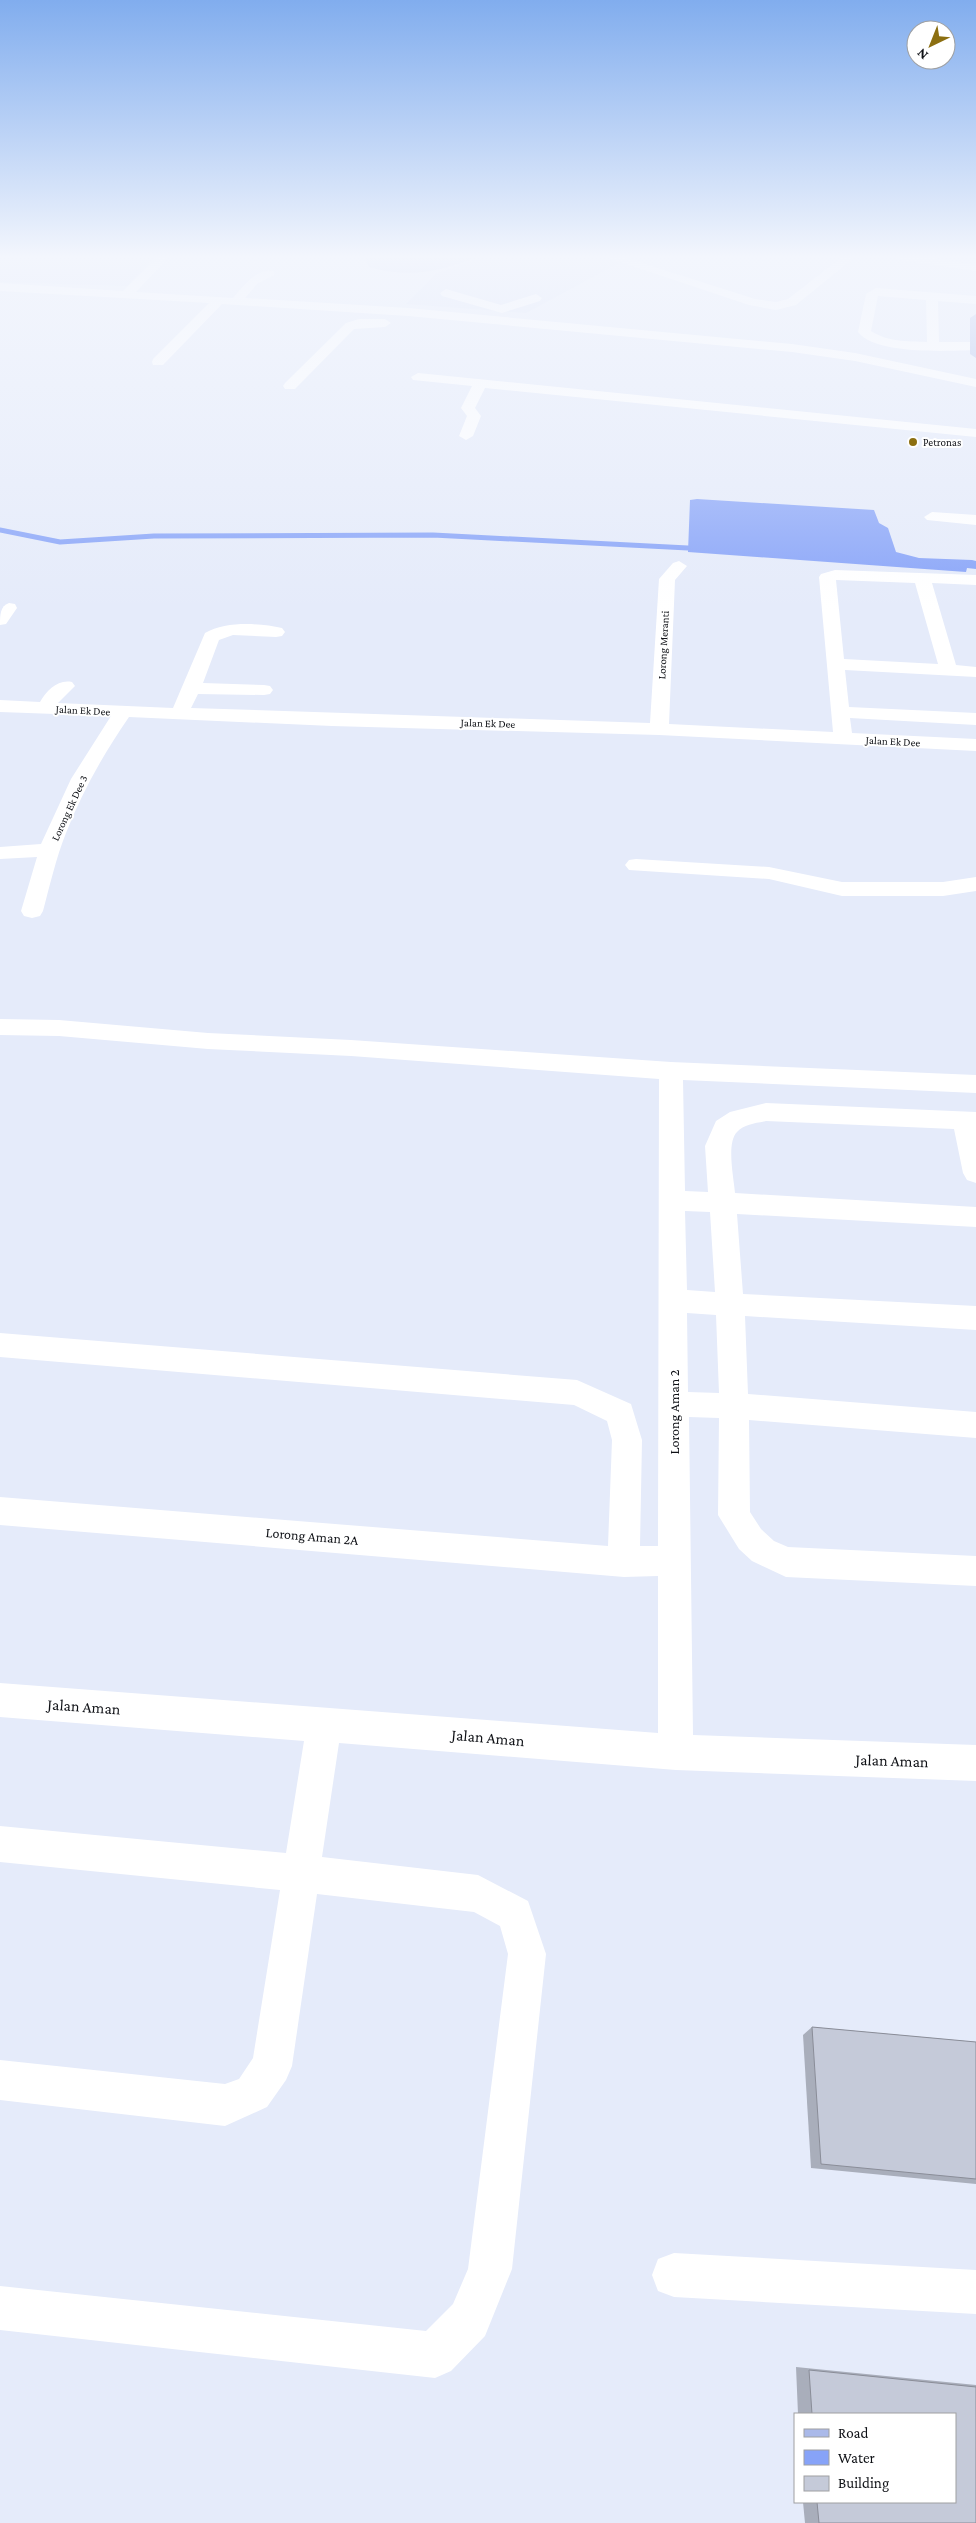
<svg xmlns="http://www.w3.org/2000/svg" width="976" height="2523" viewBox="0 0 976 2523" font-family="'Crimson Pro',serif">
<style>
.built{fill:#d9e1f7}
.green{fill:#c1ceef}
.water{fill:#87a3f8}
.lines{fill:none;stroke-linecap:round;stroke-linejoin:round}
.stream{stroke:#87a3f8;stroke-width:5}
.minor{fill:#fff;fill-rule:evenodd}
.major{fill:#aab9e9;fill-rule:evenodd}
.wall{fill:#a9aebb}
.building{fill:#c5cad9;stroke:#8a8d98}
.poi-dot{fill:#8c6f11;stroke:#fff;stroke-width:2}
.labels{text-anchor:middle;stroke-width:4;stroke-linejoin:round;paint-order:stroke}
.far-poi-label{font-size:11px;fill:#0f1116;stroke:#fff;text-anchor:start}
.far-street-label{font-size:11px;fill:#0f1116;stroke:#fff}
.street-label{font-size:14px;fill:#0f1116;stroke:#fff}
.near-street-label{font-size:16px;fill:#0f1116;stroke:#fff}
</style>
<rect width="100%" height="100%" fill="#e5ebfa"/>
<g class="built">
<polygon points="0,257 154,257 127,286 0,282"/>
<polygon points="484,257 601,257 619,263 526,313 406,304 437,273"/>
</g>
<path class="green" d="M364,257H479C438,271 413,279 369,267Z"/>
<polygon class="water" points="697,499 874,510 879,523 888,528 896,552 919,558 972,560 976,561 976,569 967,568 966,572 688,552 690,500"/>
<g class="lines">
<polyline class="stream" points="0,530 60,542 154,536 433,535 688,548"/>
<g class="minor">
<path d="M157,257H169L136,292L233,298C243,287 257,267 274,271V275L257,284L245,298L408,308L792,344L855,353L976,379V387L855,361L792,352L408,316L222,304L163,365H153L152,362L153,359L209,303L0,291V283L123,291Z"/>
<polygon points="605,257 623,257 755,299 776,302 788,299 842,257 855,257 796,305 776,310 749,305"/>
<polygon points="896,257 927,257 976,265 976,271 901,260"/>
<path d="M876,288L976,296V304L938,301L939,342H975L976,350C948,351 876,355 858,332L866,294ZM878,296L926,300L927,342C906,341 888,342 871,331Z"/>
<polygon points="446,289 501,305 536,294 542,298 540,301 502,313 442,296 440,293"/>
<polygon points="359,319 385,319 391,323 385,327 354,329 295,389 285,389 283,386 285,383 346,323"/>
<polygon points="418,373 976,429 976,437 485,388 475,408 481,416 473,436 466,440 459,436 467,416 461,408 472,386 413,380 411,377"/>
<polygon points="932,512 976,515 976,525 927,520 924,517"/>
<path d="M679,561L687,566L675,580L669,724L833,732L819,577L821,574L835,570L976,575V585L932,583L956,665L976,667V677L845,670L849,707L976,713V725L850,718L852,733L976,739V751L659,735L332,726L129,717C104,753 82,792 66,833C56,858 50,885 43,911L40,916L32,918L24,916L21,911L37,857L0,859V847L41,844L71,779L111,716L0,712V700L40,702C47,690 58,679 72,682L75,686L58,703L173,708L205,633C226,621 259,623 282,628L285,632L282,636L276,637L233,635L219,640L203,683L264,685L270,686L273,690L270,694L264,695L198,694L191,708L650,723L659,579L673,563ZM836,580L915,583L938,664L844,659Z"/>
<path d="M9,603L15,604L17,608L6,624L0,625C0,615 0,606 9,603Z"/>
<polygon points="636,859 769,867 842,882 943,882 976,877 976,891 943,896 842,896 769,879 629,870 625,865 629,860"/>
<path d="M0,1019L59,1020L208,1033L351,1040L671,1062L976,1075V1093L683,1080L685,1191L708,1192L705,1146L716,1121L730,1112L766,1103L976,1112V1183L967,1180L963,1173L954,1129L766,1121C756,1123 744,1124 737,1132C726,1143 734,1179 735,1193L976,1207V1227L737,1214L743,1294L976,1306V1330L745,1316L748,1394L976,1412V1438L749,1420L750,1512L761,1529L774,1541L788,1547L976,1556V1586L786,1577L752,1561L739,1549L718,1515L719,1418L689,1417L693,1735L976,1745V1781L676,1770L339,1743L322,1857L478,1875L528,1901L546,1954L512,2269L485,2336L451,2371L435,2378L0,2330V2286L426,2331L453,2304L468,2269L508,1954L500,1926L474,1912L317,1894L292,2066L286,2080L267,2107L225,2126L0,2100V2060L225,2084L239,2079L253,2058L280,1890L0,1862V1826L286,1853L304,1741L0,1717V1683L658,1733V1576L624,1577L0,1525V1497L608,1546L612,1440L607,1421L574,1405L0,1357V1333L577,1380L631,1404L642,1440L640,1546H658L659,1079L351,1056L208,1049L59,1036L0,1035ZM685,1211L710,1212L715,1292L687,1290ZM687,1313L716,1315L719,1393L688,1392Z"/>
<polygon points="674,2253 976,2270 976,2314 674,2297 658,2291 652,2275 658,2259"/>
</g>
<polygon class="major" points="976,314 976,358 970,354 970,318"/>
</g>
<g class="wall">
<polygon points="812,2027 976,2042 976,2184 811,2168 803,2035"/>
<polygon points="796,2367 976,2385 976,2523 805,2523 803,2502 955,2502 955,2414 798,2414"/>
</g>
<g class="building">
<polygon points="812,2027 976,2042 976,2179 821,2164"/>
<polygon points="809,2370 976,2387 976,2523 819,2523 817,2502 955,2502 955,2414 812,2414"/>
</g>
<linearGradient id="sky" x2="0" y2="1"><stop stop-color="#81adee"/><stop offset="0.42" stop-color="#f3f6fd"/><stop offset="1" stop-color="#f3f6fd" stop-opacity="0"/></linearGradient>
<rect width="976" height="611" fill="url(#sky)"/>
<circle class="poi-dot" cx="913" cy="442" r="5"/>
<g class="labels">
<g class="far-poi-label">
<text x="923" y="446">Petronas</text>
</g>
<g class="far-street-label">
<text transform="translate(663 645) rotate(-87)" y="4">Lorong Meranti</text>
<text transform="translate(83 710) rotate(3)" y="4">Jalan Ek Dee</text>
<text transform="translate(488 723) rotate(2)" y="4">Jalan Ek Dee</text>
<text transform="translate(893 741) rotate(3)" y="4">Jalan Ek Dee</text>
<text transform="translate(69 808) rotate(-65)" y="4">Lorong Ek Dee 3</text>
</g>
<g class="street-label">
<text transform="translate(674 1412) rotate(-90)" y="5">Lorong Aman 2</text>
<text transform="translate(312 1536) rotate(5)" y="5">Lorong Aman 2A</text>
</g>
<g class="near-street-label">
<text transform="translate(84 1706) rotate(4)" y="6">Jalan Aman</text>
<text transform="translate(488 1737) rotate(5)" y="6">Jalan Aman</text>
<text transform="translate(892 1760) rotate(2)" y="6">Jalan Aman</text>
</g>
</g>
<rect x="794" y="2413" width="162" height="90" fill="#ffffff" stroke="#9fa0a2"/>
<rect x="804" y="2429" width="25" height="8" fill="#aab9e9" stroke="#9fa0a2"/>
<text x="838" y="2438" font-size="15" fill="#0f1116">Road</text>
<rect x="804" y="2450" width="25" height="15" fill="#87a3f8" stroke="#9fa0a2"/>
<text x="838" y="2463" font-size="15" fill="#0f1116">Water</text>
<rect x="804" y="2476" width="25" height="15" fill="#c5cad9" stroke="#9fa0a2"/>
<text x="838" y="2488" font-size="15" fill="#0f1116">Building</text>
<g transform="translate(931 45) rotate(223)"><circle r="24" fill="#ffffff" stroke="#9fa0a2"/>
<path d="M0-4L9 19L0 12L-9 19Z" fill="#8c6f11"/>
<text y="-8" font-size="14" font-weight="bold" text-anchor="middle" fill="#0f1116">N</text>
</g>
</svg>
